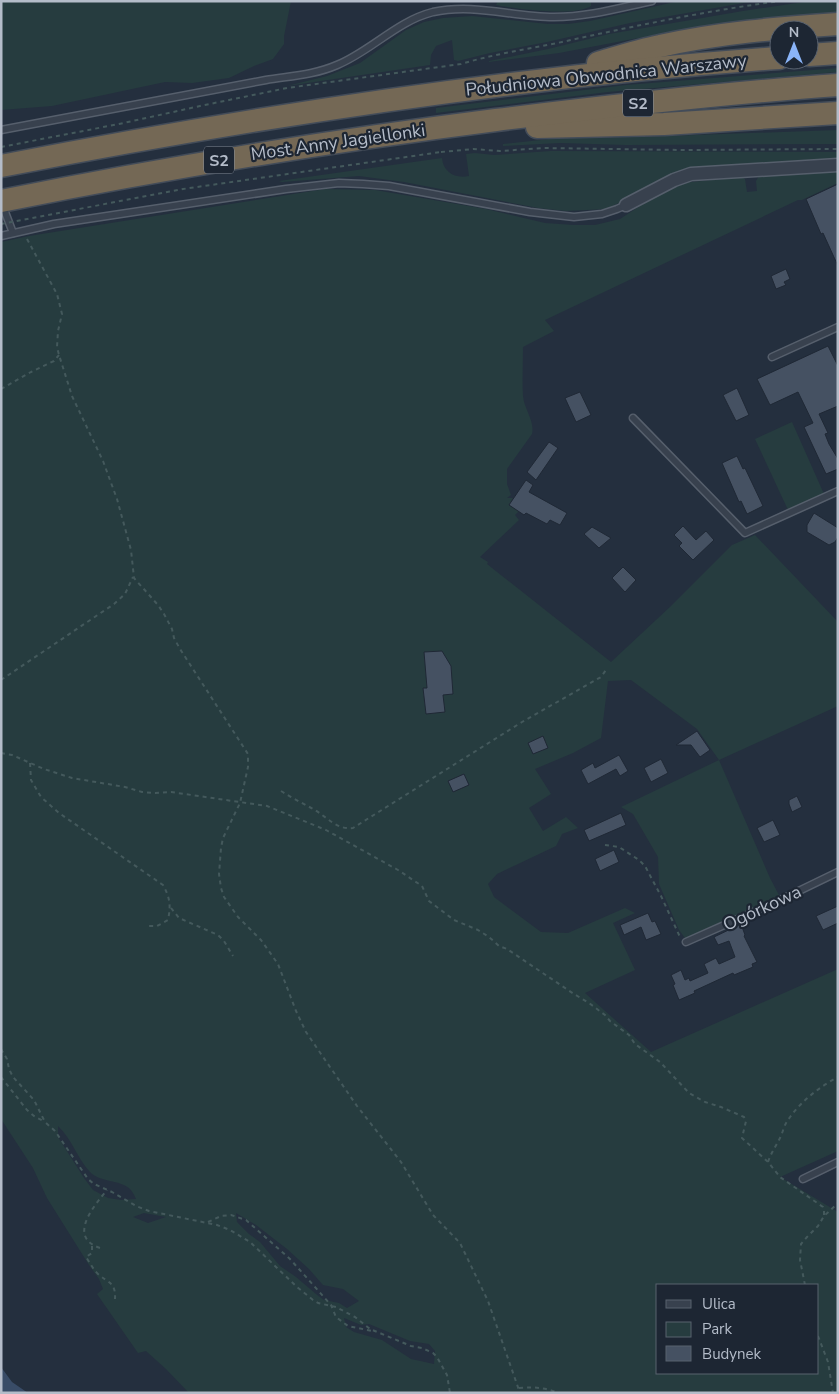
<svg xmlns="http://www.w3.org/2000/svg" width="839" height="1394" viewBox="0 0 839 1394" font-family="'Nunito Sans',sans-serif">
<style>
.green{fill:#263c3f;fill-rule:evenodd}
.water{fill:#394c67}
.building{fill:#455162;stroke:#1f2835}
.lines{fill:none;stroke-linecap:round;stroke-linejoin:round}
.service-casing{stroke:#565f6c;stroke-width:9}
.minor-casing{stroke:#565f6c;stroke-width:15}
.motorway-casing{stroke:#434c59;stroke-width:25}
.path{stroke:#44595c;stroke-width:2;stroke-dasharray:4 4;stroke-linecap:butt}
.service{stroke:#38414e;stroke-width:6}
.minor{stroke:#38414e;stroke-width:12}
.motorway{stroke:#746855;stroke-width:22}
.path-bridge{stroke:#44595c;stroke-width:2;stroke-dasharray:4 4;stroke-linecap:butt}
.labels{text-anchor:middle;stroke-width:4.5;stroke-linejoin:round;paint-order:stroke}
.shield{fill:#1d2633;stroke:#878f9c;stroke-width:1}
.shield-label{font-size:16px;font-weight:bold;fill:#b4bcc9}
.street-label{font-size:18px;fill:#b4bcc9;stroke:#1d2633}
</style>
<rect width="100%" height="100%" fill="#242f3e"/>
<g class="green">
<polygon points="1,1 291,1 284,36 284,44 273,59 254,66 229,78 192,83 165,82 52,106 1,110"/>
<path d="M498,1H590L591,2V6C575,17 516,9 496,5Z"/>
<polygon points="679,1 755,1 630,23 547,42 490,53 458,61 454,60 452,40 436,46 431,55 430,65 287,86 327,76 360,63 406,30 424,22 443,18 472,16 548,24 568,24 590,21"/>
<polygon points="810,1 838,1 838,14 724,25 633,39 559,53 489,62 489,61 548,49 609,34 743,11"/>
<polygon points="838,68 838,72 608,92 436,113 436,108 626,85"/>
<polygon points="838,130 838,144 626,145 560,143 503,146 503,144 559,138 639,137"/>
<path d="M551,151L838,152V159L705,167L691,169L606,209L587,210L566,211L538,208L404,182L359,176L282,182L279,181L442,158C443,172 455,179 469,176L466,154L475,153L494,155Z"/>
<path d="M838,171V183L802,200H798L545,320L554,331L523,347C523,363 522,380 523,396C524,409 535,421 532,434L507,469V484L511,495L507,498H513L509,505L516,509L522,508L515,515L519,520L480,557L488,562L487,564L611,662L671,606L732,545L755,535L838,622V706L719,760L770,878L780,897L685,938L679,930L659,884L658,857L633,814L621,807L719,760L697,729L631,680L608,681L601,738L573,753L535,769L551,794L529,808L543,831L566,817L578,828L562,834L556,846L497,874L488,884L494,897L541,932L568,933L625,908L635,913L613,923L635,970L585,993L651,1052L838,969V1151L780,1177L838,1212V1393H189L166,1369L146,1351L138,1353L97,1294L103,1289L99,1279L89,1265L47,1198L33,1168L1,1119V242L29,236L325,189L375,190L486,209L545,223L574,225H595L620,219L663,191L682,183L742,177L745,179L747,192L757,191L756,181L759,176ZM543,737L547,748L533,754L528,743ZM464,774L469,785L453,792L448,781ZM58,1126C72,1139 77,1158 90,1172C101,1183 119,1179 130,1189C132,1191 135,1196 136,1199L121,1200L108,1198L93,1190L84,1178L58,1137ZM144,1213L166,1217L148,1223L133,1217ZM236,1213L256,1225L287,1249L309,1269L323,1285L343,1289L359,1301L347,1308L339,1303L324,1300L316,1294L296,1277L280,1266L260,1242L249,1234L237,1222ZM658,1285H818V1373H658ZM344,1318L361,1325L369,1324L410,1341L429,1344L435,1351L434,1364L411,1359L382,1340L354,1332L346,1327Z"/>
<polygon points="792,422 824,494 788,510 755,439"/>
</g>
<polygon class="water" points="1,1367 12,1382 28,1393 1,1393"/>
<g class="building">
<polygon points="838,184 838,266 823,233 821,234 806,199"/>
<polygon points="786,269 790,279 784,282 786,285 776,289 771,276"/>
<polygon points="828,346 838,366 838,406 819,414 828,433 825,434 829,444 838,459 838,469 826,474 804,427 813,423 798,392 770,405 757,379"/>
<polygon points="737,388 749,415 736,421 723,395"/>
<polygon points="580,392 591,415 576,422 565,398"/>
<polygon points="549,442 558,448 536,480 527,472"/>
<polygon points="737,456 743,469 745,468 763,506 747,514 741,501 739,502 722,463"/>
<polygon points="526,480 533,485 529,492 567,513 560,525 550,520 547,524 526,513 524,515 509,505"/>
<polygon points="814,513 838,528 838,537 835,542 829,545 807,532 807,525"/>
<polygon points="683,526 696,540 706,531 714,540 693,560 679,546 682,543 674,535"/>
<polygon points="592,527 611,538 599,548 584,534"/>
<polygon points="623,567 636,580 625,592 612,578"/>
<polygon points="442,651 451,666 453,694 443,695 445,712 426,714 423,688 427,688 424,652"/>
<polygon points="697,731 710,750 700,757 691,745 676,745"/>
<polygon points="543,736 548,748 533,754 528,743"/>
<polygon points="619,755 628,771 620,776 616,769 588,784 581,770 593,763 595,768"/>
<polygon points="661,759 668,773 651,782 644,768"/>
<polygon points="464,774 469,785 453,792 448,781"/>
<polygon points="797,796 802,807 792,812 789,804 789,800"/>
<polygon points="621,813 626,825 589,841 584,830"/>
<polygon points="773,820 780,835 764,842 757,828"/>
<polygon points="614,850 619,862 600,871 595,859"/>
<polygon points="838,906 838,923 823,930 816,916"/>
<polygon points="648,913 652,922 655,921 661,934 646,940 641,927 624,935 620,925"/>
<polygon points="741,924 745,935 744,936 757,962 752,964 753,967 734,975 733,973 694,991 695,993 679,1000 673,985 675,984 671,975 681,970 685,980 689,978 690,981 708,973 704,964 716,958 719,964 735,957 729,941 718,945 714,937"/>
</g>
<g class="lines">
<defs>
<g id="service">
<path d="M1,130L266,80C290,76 314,75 337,65C371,51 397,21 433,12C475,3 512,17 554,17C588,17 619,8 652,1"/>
<polyline points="2,204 13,233"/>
<polyline points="1,236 54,224 286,189 339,183 363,184 389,186 530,212 574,217 602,214 617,209 626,205"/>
<polyline points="772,357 838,327"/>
<polyline points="633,418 745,533 838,491"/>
<polyline points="686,942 774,903 838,872"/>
<polyline points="803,1179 838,1162"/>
</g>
<polyline id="minor" points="626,205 674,180 691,174 838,165"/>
<g id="motorway">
<polyline points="809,55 838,53"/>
<path d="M598,63C618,57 639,50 660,46C718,33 778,28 838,24"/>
<polyline points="537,127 664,124 838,113"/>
<path d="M1,166C258,116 518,76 779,58"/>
<path d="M1,201C165,168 330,141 496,120C610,106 723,93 838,85"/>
</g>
</defs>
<use href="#service" class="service-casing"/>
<use href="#minor" class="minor-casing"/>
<use href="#motorway" class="motorway-casing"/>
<g class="path">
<path d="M1,147L119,124L200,106L287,88L461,64C494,54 528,49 562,42C634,26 706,11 780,1"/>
<polyline points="441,152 473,149 500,151 544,148 682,150 838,149"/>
<polyline points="27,239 57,294 62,314 58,331 57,347 59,355 72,396 103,461 117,499 131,550 134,578 158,605 164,614 172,629 174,638 180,649 248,754 248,767 240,803 223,838 221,848 219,874 221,888 224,897 238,917 261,940 278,964 296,1011 306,1032 321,1054 357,1106 401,1162 433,1215 460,1243 488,1301 520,1393"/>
<polyline points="1,389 31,372 54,361 59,355"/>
<polyline points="1,680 114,604 125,594 133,577"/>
<polyline points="1,753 12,755 44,769 72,778 125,787 142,792 155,793 171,792 267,806 326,830 398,870 422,886 429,901 454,920 478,930 489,937 499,946 507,949 574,994 589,1003 605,1015 610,1021 629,1035 635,1044 660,1062 689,1093 705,1102 721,1107 744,1117 746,1121 742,1138 768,1162 780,1177 823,1207 824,1211 824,1216"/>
<path d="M30,763L31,780L41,797L59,813L163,885C170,898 171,905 168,920L157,926H148"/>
<path d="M281,791C292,798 304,804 315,810C328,818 337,830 353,828L522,722L601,677L606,670"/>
<polyline points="605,845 619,847 639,860 645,866 661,896 680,937"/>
<polyline points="171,908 179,918 218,935 224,941 233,956"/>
<polyline points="1,1049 7,1059 9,1069 13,1077 34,1100 45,1122 55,1131 88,1179 94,1184 112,1192 136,1206 149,1211 217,1225 230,1230 250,1242 297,1287 313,1300 318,1303 336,1307 355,1317 370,1329 411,1346 422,1348 433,1353 437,1357 447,1375 450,1393"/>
<polyline points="1,1077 27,1110 34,1116 45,1122"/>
<path d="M768,1162C771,1153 776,1146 780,1138C783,1132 784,1125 788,1120C800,1102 819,1087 838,1077"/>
<polyline points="208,1222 221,1216 231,1215 246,1220 290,1259 331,1305 336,1317 348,1326 372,1331"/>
<path d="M92,1246V1253L86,1257C90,1263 93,1269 98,1274C108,1283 116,1282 115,1299"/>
<path d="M100,1248C67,1237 94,1206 107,1190"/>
<polyline points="805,1285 800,1260 801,1244 807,1237 818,1226 824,1216 838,1203"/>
<polyline points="818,1336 828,1362 833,1393"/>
<path d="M519,1388C533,1387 545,1387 558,1393"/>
</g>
<use href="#service" class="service"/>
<use href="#minor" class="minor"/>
<use href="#motorway" class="motorway"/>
<polyline class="path-bridge" points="1,224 183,189 441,152"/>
</g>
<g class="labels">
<g class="shield">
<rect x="623" y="89.5" width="30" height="27" rx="4"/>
<rect x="204" y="146.5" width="30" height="27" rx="4"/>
</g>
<g class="shield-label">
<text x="638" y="109">S2</text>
<text x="219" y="166">S2</text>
</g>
<g class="street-label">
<text transform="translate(606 75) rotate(-6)" y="6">Południowa Obwodnica Warszawy</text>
<text transform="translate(338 142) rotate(-8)" y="6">Most Anny Jagiellonki</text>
<text transform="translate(762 908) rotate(-25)" y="6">Ogórkowa</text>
</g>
</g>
<rect width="839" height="1394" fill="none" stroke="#b4bcc9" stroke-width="5"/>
<rect x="656" y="1284" width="162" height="90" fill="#1d2633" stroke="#59626f"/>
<rect x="666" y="1300" width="25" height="8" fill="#38414e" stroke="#59626f"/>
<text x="702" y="1309" font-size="15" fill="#b4bcc9">Ulica</text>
<rect x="666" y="1322" width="25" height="15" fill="#263c3f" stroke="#59626f"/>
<text x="702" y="1334" font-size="15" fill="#b4bcc9">Park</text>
<rect x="666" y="1346" width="25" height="15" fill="#455162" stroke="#59626f"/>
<text x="702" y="1359" font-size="15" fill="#b4bcc9">Budynek</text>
<g transform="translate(794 45)"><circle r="24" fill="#1d2633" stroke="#59626f"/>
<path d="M0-4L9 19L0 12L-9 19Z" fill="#8ab4f8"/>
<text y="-8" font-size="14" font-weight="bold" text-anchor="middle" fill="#b4bcc9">N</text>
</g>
</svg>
